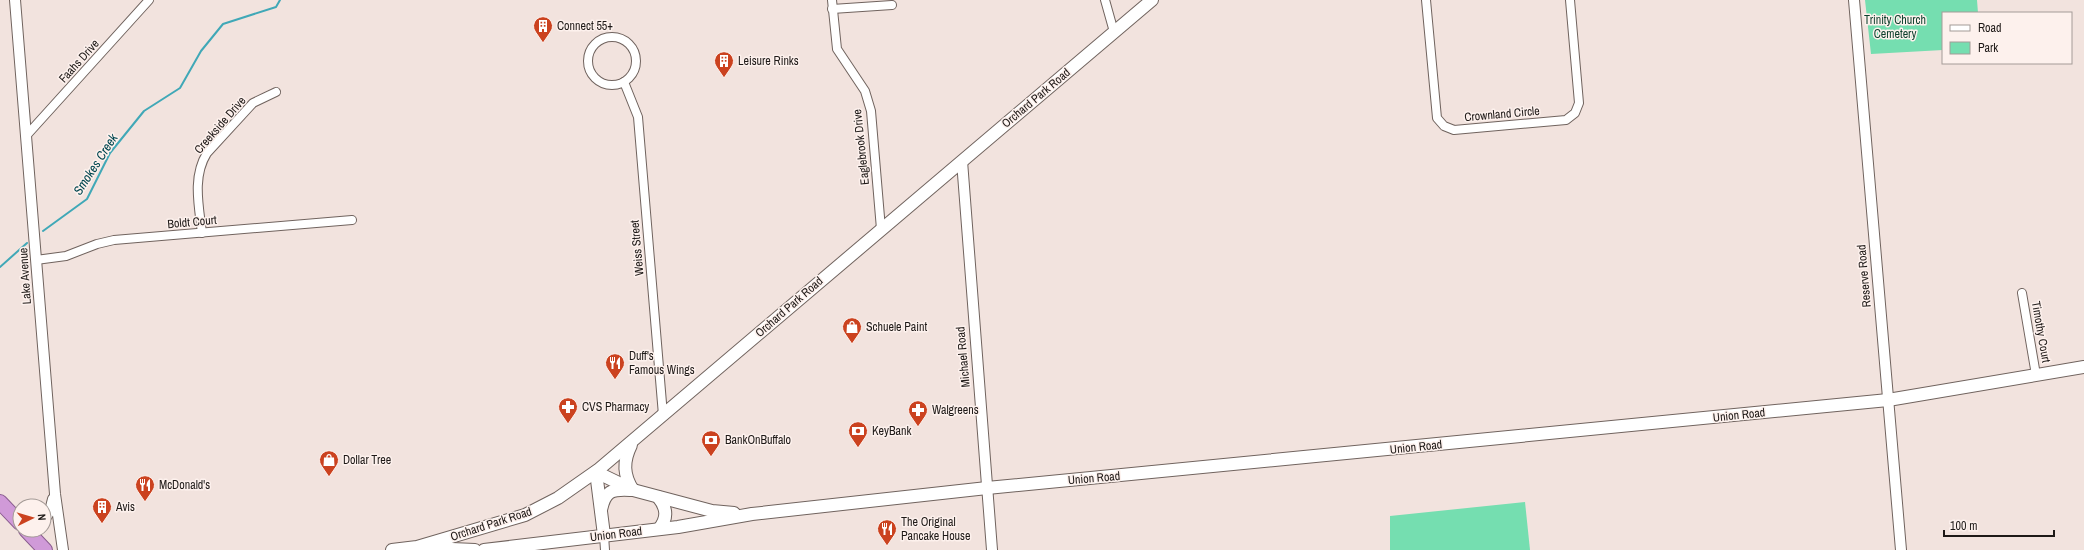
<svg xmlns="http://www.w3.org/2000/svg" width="2084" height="550" viewBox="0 0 2084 550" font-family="'Archivo Narrow',sans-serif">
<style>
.green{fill:#75deb0}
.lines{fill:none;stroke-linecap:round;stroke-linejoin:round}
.stream{stroke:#40a8b7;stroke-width:2}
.minor-casing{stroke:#70635e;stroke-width:10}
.tertiary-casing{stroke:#70635e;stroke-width:12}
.secondary-casing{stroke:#70635e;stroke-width:14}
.trunk-casing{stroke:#8a5d8f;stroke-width:16}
.minor{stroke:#fff;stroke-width:8}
.tertiary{stroke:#fff;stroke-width:10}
.secondary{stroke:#fff;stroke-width:12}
.trunk{stroke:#d09ad8;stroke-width:14}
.labels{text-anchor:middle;stroke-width:3;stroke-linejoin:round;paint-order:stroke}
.park-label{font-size:12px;fill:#0b3e2b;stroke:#fdf1ed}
.poi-label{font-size:12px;fill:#1e1917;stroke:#fdf1ed;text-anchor:start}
.street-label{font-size:12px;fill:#1e1917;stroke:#fdf1ed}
.water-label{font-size:13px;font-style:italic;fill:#00464f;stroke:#fdf1ed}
</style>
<rect width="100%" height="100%" fill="#f2e3de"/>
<g class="green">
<polygon points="1865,0 1977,0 1978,13 1943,13 1943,50 1871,54"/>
<polygon points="1525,502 1530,550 1390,550 1390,516"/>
</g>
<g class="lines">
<g class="stream">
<polyline points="43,231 87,199 110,153 144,111 180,88 201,51 223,24 276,7 280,0"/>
<polyline points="0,267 27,243"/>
</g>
<defs>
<g id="minor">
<polyline points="832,0 837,49 865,91 871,111 881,229"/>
<polyline points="1105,0 1114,32"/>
<polyline points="1426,0 1437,118 1444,126 1454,130 1566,120 1575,113 1579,103 1570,0"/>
<polyline points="832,9 892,5"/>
<circle cx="612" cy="61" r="24"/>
<polyline points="624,82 638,117 663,415"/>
<polyline points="26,136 149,0"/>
<path d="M202,233C199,206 192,177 207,153L253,103L276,92"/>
<polyline points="36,260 66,256 97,244 114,240 352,220"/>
<polyline points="2022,293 2036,375"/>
<polyline points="604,535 605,550"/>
</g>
<g id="tertiary">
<polyline points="15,0 55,494 63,550"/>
<polyline points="1854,0 1901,550"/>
<polyline points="962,161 992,550"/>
<polyline points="44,520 50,511 53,499"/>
</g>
<g id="secondary">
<path d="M631,445C623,461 623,475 633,490"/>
<polyline points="596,472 633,490 712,511 734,513"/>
<polyline points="596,472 604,535"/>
<path d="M658,497C667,508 668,518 659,529"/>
<path d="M601,510C605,491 611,489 630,490"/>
<polyline points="428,548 475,550"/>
<polyline points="392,550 417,547 525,515 558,498 598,470 1152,0"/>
<polyline points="484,550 678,527 752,514 987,488 1888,400 2084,367"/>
</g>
<g id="trunk">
<polyline points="0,502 20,523"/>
<polyline points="26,530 45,550"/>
</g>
</defs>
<use href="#minor" class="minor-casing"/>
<use href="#tertiary" class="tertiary-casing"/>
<use href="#secondary" class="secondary-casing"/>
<use href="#trunk" class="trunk-casing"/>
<use href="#minor" class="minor"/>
<use href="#tertiary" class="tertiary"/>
<use href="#secondary" class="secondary"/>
<use href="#trunk" class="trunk"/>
</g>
<defs>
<symbol id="building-pin" viewBox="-11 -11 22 30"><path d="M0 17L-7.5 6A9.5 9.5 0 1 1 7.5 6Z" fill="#cb421f" stroke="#fdf1ed"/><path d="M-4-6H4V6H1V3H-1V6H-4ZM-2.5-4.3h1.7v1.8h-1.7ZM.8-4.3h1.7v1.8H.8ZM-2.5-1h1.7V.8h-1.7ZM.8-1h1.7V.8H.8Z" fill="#fff"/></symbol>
<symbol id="shop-pin" viewBox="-11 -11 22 30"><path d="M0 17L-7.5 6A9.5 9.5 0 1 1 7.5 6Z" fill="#cb421f" stroke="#fdf1ed"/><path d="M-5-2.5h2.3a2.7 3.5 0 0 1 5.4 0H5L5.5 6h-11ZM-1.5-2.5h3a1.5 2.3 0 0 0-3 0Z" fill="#fff"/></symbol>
<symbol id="restaurant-pin" viewBox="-11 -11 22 30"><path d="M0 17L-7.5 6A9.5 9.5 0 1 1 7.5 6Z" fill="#cb421f" stroke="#fdf1ed"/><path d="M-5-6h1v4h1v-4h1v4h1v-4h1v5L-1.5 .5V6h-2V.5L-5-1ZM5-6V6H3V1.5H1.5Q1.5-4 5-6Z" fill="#fff"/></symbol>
<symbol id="pharmacy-pin" viewBox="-11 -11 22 30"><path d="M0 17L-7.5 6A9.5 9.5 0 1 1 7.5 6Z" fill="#cb421f" stroke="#fdf1ed"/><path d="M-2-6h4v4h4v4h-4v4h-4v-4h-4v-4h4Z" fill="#fff"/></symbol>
<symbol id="bank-pin" viewBox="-11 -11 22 30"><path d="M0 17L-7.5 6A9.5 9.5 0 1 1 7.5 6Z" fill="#cb421f" stroke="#fdf1ed"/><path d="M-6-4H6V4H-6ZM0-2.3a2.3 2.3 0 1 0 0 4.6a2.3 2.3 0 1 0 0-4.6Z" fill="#fff"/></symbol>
</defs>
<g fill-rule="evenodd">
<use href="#building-pin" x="532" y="15" width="22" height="30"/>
<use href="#building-pin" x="713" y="50" width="22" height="30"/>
<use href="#shop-pin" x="841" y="316" width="22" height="30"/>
<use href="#restaurant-pin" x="604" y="352" width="22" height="30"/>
<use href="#pharmacy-pin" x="557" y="396" width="22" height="30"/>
<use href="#pharmacy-pin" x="907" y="399" width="22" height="30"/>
<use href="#bank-pin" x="847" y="420" width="22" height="30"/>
<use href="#bank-pin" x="700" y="429" width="22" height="30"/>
<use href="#shop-pin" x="318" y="449" width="22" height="30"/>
<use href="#restaurant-pin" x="134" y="474" width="22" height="30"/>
<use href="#building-pin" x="91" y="496" width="22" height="30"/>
<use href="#restaurant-pin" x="876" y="518" width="22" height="30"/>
</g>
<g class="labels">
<g class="park-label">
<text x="1895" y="24">Trinity Church<tspan x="1895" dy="14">Cemetery</tspan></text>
</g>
<g class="poi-label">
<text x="557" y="30">Connect 55+</text>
<text x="738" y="65">Leisure Rinks</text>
<text x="866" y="331">Schuele Paint</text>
<text x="629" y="360">Duff's<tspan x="629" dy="14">Famous Wings</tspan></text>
<text x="582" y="411">CVS Pharmacy</text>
<text x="932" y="414">Walgreens</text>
<text x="872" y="435">KeyBank</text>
<text x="725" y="444">BankOnBuffalo</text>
<text x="343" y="464">Dollar Tree</text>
<text x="159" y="489">McDonald's</text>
<text x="116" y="511">Avis</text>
<text x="901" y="526">The Original<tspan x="901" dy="14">Pancake House</tspan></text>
</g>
<g class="street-label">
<text transform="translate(79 61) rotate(-48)" y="4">Faahs Drive</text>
<text transform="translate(1036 98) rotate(-40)" y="4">Orchard Park Road</text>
<text transform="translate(1502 114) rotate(-5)" y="4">Crownland Circle</text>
<text transform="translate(220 125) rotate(-49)" y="4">Creekside Drive</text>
<text transform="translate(861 147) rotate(-96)" y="4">Eaglebrook Drive</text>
<text transform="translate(192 222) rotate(-5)" y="4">Boldt Court</text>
<text transform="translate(637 248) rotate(-95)" y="4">Weiss Street</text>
<text transform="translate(25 276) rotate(-94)" y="4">Lake Avenue</text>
<text transform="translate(1864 276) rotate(-95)" y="4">Reserve Road</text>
<text transform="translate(789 307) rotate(-41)" y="4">Orchard Park Road</text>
<text transform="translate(2041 332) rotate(80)" y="4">Timothy Court</text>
<text transform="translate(963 357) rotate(-95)" y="4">Michael Road</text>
<text transform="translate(1739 415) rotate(-6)" y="4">Union Road</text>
<text transform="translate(1416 447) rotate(-6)" y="4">Union Road</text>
<text transform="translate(1094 478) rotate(-5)" y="4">Union Road</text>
<text transform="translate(491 524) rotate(-18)" y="4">Orchard Park Road</text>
<text transform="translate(616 534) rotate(-7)" y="4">Union Road</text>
</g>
<g class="water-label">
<text transform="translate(95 164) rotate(-57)" y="5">Smokes Creek</text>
</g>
</g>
<rect x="1942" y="12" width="130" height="52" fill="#fdf1ed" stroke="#a49b97"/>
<rect x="1950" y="25" width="20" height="6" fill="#ffffff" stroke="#a49b97"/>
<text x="1978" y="32" font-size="12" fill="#1e1917">Road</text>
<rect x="1950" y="42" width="20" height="12" fill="#75deb0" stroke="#a49b97"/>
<text x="1978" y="52" font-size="12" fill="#1e1917">Park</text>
<g transform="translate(32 518) rotate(85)"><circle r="19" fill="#fdf1ed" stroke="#a49b97"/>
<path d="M0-3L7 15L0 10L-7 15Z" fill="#cb421f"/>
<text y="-6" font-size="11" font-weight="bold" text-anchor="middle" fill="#1e1917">N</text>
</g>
<path d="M1944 530v6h110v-6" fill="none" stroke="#1e1917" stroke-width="2"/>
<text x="1950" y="530" font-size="12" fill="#1e1917" stroke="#fdf1ed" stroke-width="3" paint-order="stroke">100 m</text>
</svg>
